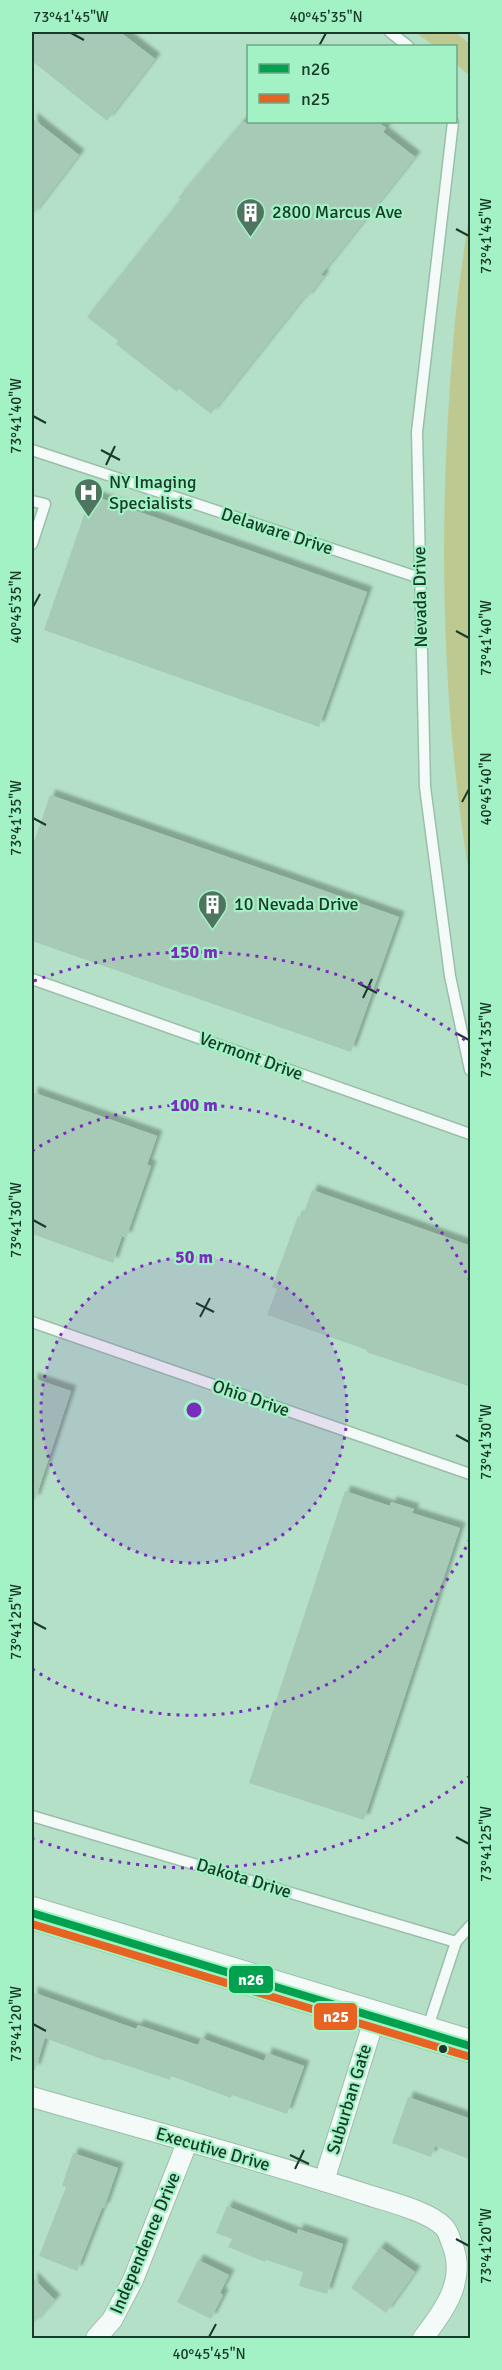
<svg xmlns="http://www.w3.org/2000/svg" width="502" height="2370" viewBox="0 0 502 2370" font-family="Signika,sans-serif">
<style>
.green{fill:#bec991}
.building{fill:#a7cab7;filter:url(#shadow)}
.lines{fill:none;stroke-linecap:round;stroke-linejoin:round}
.service-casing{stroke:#9bbeab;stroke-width:13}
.minor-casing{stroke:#9bbeab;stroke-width:22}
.primary-casing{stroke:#9bbeab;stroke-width:34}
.service{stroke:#f4faf7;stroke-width:10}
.minor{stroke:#f4faf7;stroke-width:20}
.primary{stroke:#f4faf7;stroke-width:32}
.bus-1-casing{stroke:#a2f2c5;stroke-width:12}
.bus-2-casing{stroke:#a2f2c5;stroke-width:12}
.bus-1{stroke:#01a14f;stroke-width:8}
.bus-2{stroke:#e76322;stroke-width:8}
.ticks{fill:none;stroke:#193a29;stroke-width:2}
.ring{fill:none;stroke:#7b2cbf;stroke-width:3;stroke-dasharray:3 6}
.bus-dot{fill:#193a29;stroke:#a2f2c5;stroke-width:2}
.labels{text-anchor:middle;stroke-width:4.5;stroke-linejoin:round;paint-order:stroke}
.poi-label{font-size:18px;fill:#193a29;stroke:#a2f2c5;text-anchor:start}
.street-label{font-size:18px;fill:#193a29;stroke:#a2f2c5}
.centre{fill:#7b2cbf;stroke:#a2f2c5;stroke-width:3}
.ring-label{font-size:18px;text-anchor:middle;font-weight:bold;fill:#7b2cbf;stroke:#a2f2c5;stroke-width:4.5;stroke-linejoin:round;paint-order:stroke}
.line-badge{stroke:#a2f2c5;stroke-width:2}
.badge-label{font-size:16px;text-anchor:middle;font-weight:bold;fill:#fff}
.neatline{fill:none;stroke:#193a29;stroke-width:2}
.ticks-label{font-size:15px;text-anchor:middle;fill:#193a29}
</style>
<defs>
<filter id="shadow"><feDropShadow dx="5.5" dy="-5.5" stdDeviation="1.5" flood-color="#0004"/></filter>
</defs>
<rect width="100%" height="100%" fill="#b4e0c7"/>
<g class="green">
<polygon points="415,32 455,32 470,44 470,76 456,64 456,46 434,46"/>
<path d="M470,207V880C440,700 438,515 454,333C457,291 465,249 470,207Z"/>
</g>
<g class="building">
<polygon points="32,32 120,32 155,59 107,121 32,61"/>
<polygon points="32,118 79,155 32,216"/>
<polygon points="242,122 378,122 386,128 383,132 415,157 321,275 324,276 306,299 304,297 211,414 179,389 177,392 116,344 118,341 87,317 181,199 178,198"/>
<polygon points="91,495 367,592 319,727 44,630"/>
<polygon points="50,795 399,917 351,1052 32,941 32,848"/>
<polygon points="32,1092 157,1136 147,1165 151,1166 126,1238 122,1236 113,1263 32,1234"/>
<polygon points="312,1190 471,1246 471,1387 366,1352 367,1350 267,1315 277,1289 272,1287 298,1216 302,1218"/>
<polygon points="32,1378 71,1391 35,1500 32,1500"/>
<polygon points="345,1491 390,1506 391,1502 414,1509 412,1513 460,1528 364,1820 249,1783"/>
<polygon points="32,1992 136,2029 138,2025 198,2045 201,2038 264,2061 267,2053 304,2066 287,2114 232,2095 231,2098 171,2076 170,2080 107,2059 107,2061 45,2038 35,2070 32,2069"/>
<polygon points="408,2097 471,2119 471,2160 435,2146 431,2157 392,2143"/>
<polygon points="73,2153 118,2168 104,2208 102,2208 77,2271 39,2256 66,2187 62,2186"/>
<polygon points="227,2206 297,2234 298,2229 343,2244 327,2294 299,2286 303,2272 266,2260 265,2262 228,2247 232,2239 216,2233"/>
<polygon points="380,2247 415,2272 386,2313 351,2288"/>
<polygon points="198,2260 229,2275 220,2293 223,2295 211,2319 177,2302"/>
<polygon points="32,2277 55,2300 32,2325"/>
</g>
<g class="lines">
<defs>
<g id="service">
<polyline points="390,32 408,46"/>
<polyline points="453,122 417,432 425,787 450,976 470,1070"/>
<polyline points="32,450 420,578"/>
<polyline points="32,501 45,504 32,544"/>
<polyline points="32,979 470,1134"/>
<polyline points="32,1322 470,1474"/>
<polyline points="32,1816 456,1942"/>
<polyline points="427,2030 456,1942 470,1926"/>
</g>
<g id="minor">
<path d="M32,2097C142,2129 255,2158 365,2194C386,2201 429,2211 444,2227C448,2231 450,2239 452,2244C467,2280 444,2311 423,2338"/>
<polyline points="324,2181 375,2017"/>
<polyline points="96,2338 112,2320 133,2280 187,2143"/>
</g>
<polyline id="primary" points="32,1913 470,2046"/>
</defs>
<use href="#service" class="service-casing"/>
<use href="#minor" class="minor-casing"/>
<use href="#primary" class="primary-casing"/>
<use href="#service" class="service"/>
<use href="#minor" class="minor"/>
<use href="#primary" class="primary"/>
<defs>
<polyline id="bus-1" points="32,1913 470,2046"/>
<polyline id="bus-2" points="32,1924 467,2056"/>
</defs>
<use href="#bus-1" class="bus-1-casing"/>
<use href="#bus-2" class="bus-2-casing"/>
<use href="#bus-1" class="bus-1"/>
<use href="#bus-2" class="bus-2"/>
</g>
<path class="ticks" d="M71,33L84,40M319,46L326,33M456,229L469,236M33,416L46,423M101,450L120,460M106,465L115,446M33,607L40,594M456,631L469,638M462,802L469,789M33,818L46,825M358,983L377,993M363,998L372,979M456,1033L469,1040M33,1220L46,1227M196,1303L214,1312M200,1317L210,1298M456,1435L469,1442M33,1622L46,1629M456,1837L469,1844M33,2024L46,2031M290,2155L309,2164M295,2169L304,2150M456,2239L469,2246M209,2337L216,2324"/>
<circle cx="194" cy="1410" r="153" fill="#7b2cbf" fill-opacity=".12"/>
<g class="ring">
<circle cx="194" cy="1410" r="153"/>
<path d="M470 1539A305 305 0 0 1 32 1669M32 1151A305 305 0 0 1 470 1281"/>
<path d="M470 1776A458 458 0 0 1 34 1839M34 981A458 458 0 0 1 470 1044"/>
</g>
<defs>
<symbol id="building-pin" viewBox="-11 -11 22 30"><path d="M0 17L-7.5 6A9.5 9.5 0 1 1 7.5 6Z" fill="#4f7460" stroke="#a2f2c5"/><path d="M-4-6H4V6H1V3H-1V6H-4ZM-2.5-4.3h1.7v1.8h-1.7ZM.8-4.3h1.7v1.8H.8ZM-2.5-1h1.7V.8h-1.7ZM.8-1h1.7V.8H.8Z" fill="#fff"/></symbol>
<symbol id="hospital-pin" viewBox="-11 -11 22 30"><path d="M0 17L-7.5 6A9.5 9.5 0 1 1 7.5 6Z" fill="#4f7460" stroke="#a2f2c5"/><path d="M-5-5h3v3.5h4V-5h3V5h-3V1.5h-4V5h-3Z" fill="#fff"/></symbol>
</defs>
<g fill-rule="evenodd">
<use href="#building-pin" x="234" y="196" width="33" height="45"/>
<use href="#hospital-pin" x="72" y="476" width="33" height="45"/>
<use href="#building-pin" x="196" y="888" width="33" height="45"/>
</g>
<circle class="bus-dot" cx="443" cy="2049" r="5"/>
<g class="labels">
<g class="poi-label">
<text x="272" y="218">2800 Marcus Ave</text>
<text x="109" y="488">NY Imaging<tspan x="109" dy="21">Specialists</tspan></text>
<text x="234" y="910">10 Nevada Drive</text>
</g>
<g class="street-label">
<text transform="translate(277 531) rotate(18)" y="6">Delaware Drive</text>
<text transform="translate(420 597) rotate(-91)" y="6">Nevada Drive</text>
<text transform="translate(251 1056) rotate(20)" y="6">Vermont Drive</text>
<text transform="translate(251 1398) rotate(19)" y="6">Ohio Drive</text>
<text transform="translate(244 1878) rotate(17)" y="6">Dakota Drive</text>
<text transform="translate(349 2099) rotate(-73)" y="6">Suburban Gate</text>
<text transform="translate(213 2149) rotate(16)" y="6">Executive Drive</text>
<text transform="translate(145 2243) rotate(-67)" y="6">Independence Drive</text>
</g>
</g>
<circle cx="194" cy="1410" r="9" class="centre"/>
<g class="ring-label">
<text x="194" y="958">150 m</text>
<text x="194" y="1111">100 m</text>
<text x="194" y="1263">50 m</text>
</g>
<g class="line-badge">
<rect x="228" y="1965" width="46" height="29" rx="6" fill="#01a14f"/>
<rect x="313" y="2002" width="45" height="29" rx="6" fill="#e76322"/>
</g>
<g class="badge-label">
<text x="251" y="1985">n26</text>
<text x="336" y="2022">n25</text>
</g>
<rect width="502" height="2370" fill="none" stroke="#a2f2c5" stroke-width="66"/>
<rect x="247" y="45" width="210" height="78" fill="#a2f2c5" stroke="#6ba887" stroke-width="1.5"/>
<rect x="259" y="64" width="30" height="9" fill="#01a14f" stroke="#6ba887" stroke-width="1.5"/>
<text x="301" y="75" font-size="18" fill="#193a29">n26</text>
<rect x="259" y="94" width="30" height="9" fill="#e76322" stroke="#6ba887" stroke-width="1.5"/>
<text x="301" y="105" font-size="18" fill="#193a29">n25</text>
<rect x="33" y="33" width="436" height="2304" class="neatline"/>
<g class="ticks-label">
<text x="71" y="22">73°41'45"W</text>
<text x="326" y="22">40°45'35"N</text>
<text transform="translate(486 236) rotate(-90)" y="5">73°41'45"W</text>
<text transform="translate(16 416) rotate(-90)" y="5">73°41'40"W</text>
<text transform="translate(16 607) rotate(-90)" y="5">40°45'35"N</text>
<text transform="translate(486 638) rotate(-90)" y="5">73°41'40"W</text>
<text transform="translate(486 789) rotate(-90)" y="5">40°45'40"N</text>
<text transform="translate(16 818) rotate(-90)" y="5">73°41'35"W</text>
<text transform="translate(486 1040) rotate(-90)" y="5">73°41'35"W</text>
<text transform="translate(16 1220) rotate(-90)" y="5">73°41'30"W</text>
<text transform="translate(486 1442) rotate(-90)" y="5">73°41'30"W</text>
<text transform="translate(16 1622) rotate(-90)" y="5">73°41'25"W</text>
<text transform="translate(486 1844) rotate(-90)" y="5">73°41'25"W</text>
<text transform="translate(16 2024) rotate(-90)" y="5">73°41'20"W</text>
<text transform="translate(486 2246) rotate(-90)" y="5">73°41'20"W</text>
<text x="209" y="2359">40°45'45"N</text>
</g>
</svg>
